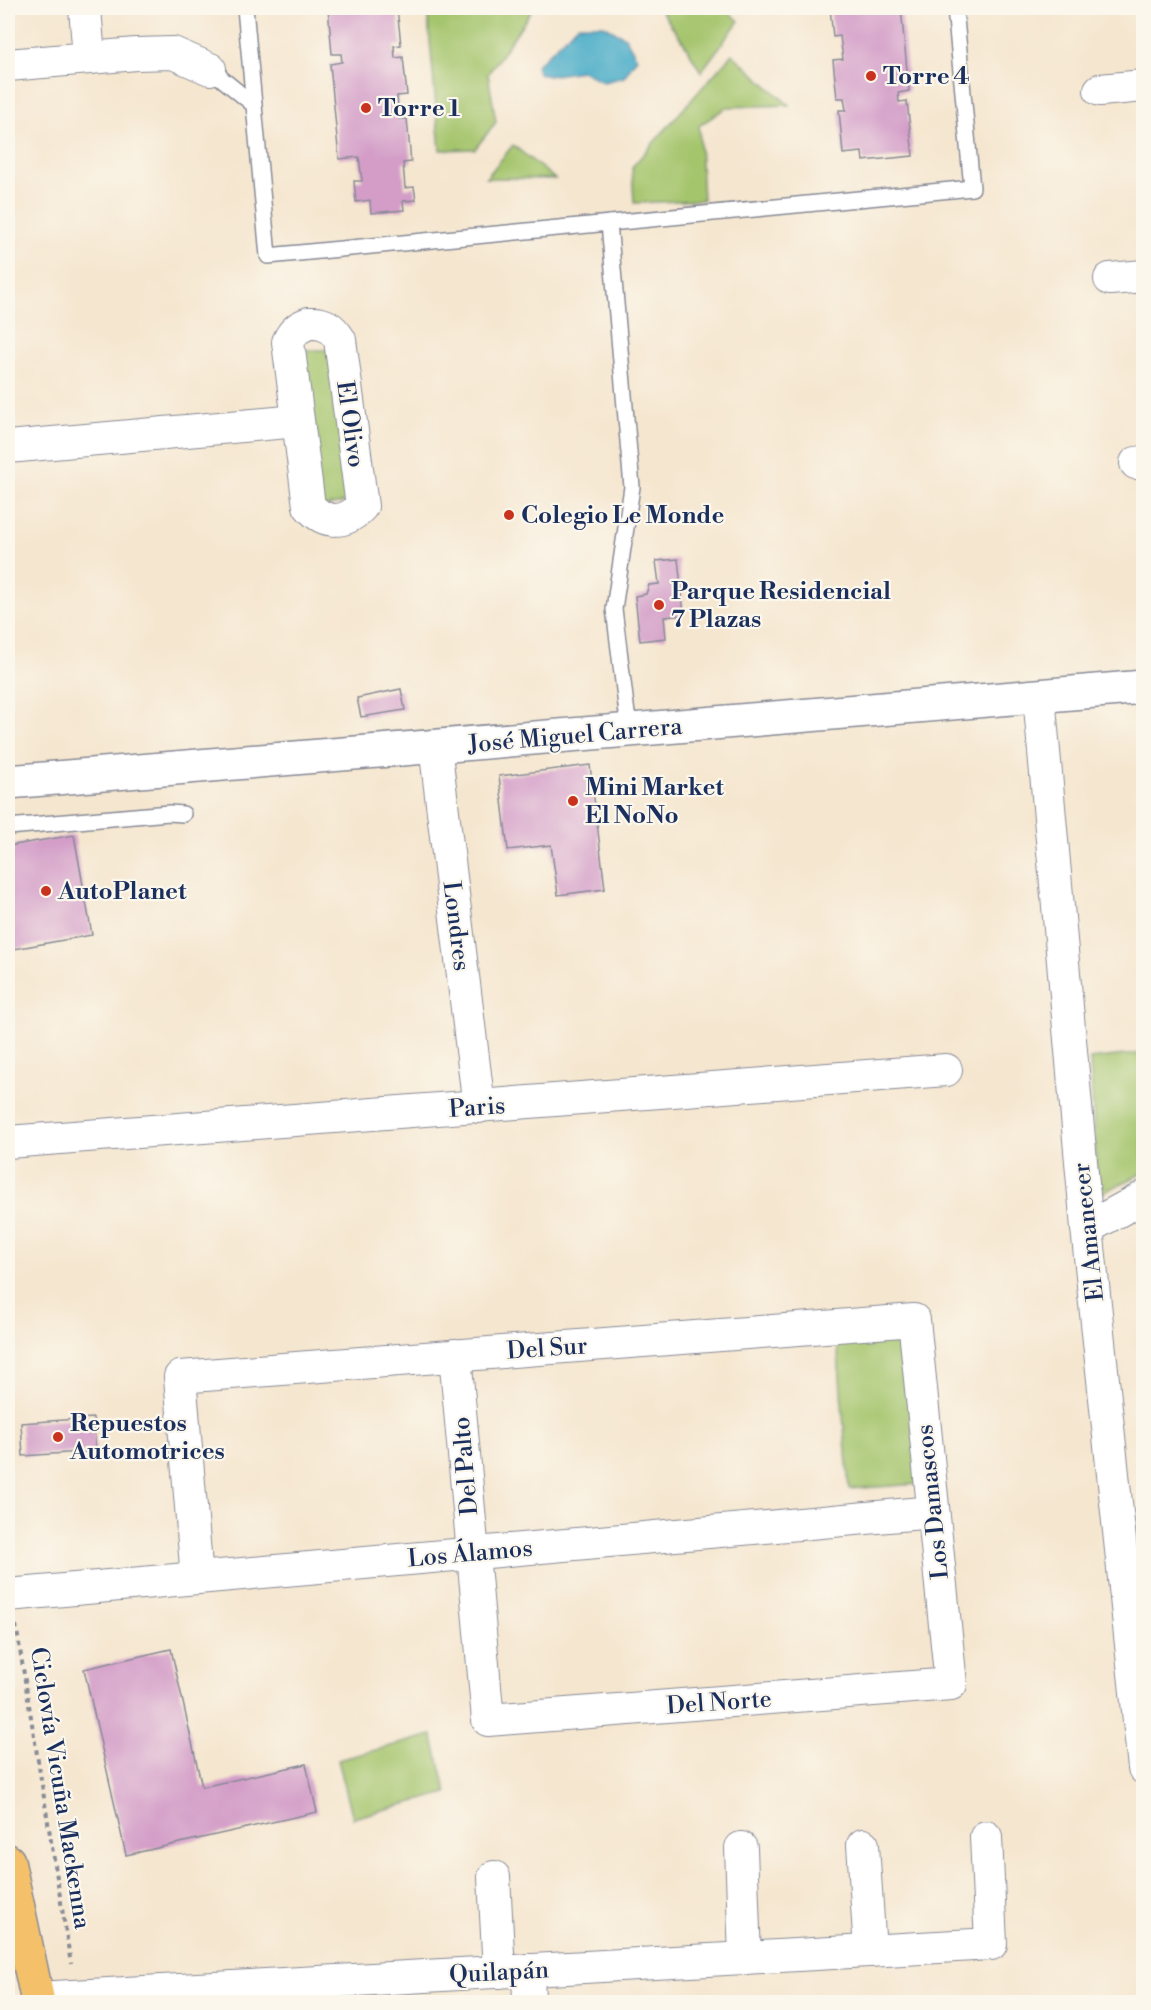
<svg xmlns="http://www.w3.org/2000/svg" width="1151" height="2010" viewBox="0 0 1151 2010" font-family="'Libre Bodoni',serif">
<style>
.green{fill:#a5c56d;stroke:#607a66;stroke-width:1.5}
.water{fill:#47abc7;stroke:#316d92;stroke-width:1.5}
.building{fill:#d39dc8}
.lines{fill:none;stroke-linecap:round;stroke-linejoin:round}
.service-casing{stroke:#888a96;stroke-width:18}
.minor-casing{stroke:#888a96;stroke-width:34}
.tertiary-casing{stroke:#888a96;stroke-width:36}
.primary-casing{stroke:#888a96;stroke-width:36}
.path{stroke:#888a96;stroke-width:4;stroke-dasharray:4.5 4.5;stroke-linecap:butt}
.service{stroke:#fff;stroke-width:15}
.minor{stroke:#fff;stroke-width:32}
.tertiary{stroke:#fff;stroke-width:33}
.primary{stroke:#f4c16a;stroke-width:33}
.poi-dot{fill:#c8321e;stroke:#fbf7ec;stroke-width:2}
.labels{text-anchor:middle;stroke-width:4.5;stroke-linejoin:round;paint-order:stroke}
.poi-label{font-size:24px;font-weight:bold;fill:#1b2f5e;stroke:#fbf7ec;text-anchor:start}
.street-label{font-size:24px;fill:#1b2f5e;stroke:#fbf7ec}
</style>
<rect width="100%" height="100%" fill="#fbf7ec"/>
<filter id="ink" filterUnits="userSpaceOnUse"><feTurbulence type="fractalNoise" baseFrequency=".0167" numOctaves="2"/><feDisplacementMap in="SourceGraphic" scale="12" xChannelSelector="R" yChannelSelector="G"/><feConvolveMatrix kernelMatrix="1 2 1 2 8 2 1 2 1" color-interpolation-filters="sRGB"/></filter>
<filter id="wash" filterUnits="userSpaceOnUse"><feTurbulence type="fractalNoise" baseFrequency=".008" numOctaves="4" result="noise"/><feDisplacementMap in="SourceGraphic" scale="24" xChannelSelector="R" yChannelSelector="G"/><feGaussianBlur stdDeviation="1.35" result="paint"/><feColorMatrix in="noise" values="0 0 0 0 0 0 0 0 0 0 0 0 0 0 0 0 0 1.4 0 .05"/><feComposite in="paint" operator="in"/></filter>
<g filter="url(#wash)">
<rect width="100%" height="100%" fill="#f5e6cf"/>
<g class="green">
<polygon points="427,8 527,8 531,12 488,74 496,122 475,149 440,150"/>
<polygon points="659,8 723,8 739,21 701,72 684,43"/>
<polygon points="732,54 789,105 727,107 699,126 703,200 634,203 632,167"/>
<polygon points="513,145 555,179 486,178"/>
<polygon points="299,350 331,350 351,501 318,508"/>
<polygon points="1143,1053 1143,1173 1098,1195 1090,1059"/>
<polygon points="905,1336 918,1484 849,1489 837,1342"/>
<polygon points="432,1735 447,1793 353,1818 338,1760"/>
</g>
<polygon class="water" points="578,25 603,25 625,37 637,58 624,77 604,82 582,71 548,76 538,73 536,66"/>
<g id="blocks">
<g class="building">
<polygon points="328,8 397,8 401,45 394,46 395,58 403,57 407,95 397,96 399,119 407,119 411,162 403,163 405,188 414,187 416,200 403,201 404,210 371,213 370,200 356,202 354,181 362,181 359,157 339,159 330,64 342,62 341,54 332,54"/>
<polygon points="830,8 901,8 909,91 898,93 899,102 907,101 913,156 863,161 862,152 843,154 839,110 846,110 844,98 837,98 833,60 843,59 840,36 833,37"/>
<polygon points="678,559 684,615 664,617 666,638 640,641 635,596 646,594 649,585 659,584 656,561"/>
<polygon points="401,689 405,710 361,717 357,698"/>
<polygon points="590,765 605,889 558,895 551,845 508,850 499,776"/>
<polygon points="74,835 92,935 8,950 8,846"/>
<polygon points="93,1418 96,1451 23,1456 21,1423"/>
<polygon points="171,1649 202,1787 306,1764 317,1812 126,1855 84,1669"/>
</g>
</g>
</g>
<g filter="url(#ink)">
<use href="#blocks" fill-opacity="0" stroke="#888a96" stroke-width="1.5"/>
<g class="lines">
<defs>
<g id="service">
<polyline points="245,8 268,256 972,188 955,8"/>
<polyline points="210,69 254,105"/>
<polyline points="609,223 632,487 614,609 629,730"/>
<polyline points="8,827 169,813 183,814"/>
</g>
<g id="minor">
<polyline points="85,8 89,58"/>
<polyline points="8,65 136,54 173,53 210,69"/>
<polyline points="1100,90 1144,86"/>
<polyline points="1110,279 1144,276"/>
<path d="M309,323C324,322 332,327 340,340L362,506C346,524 325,525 309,506L288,342C293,331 298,327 309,323Z"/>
<polyline points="8,447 298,421"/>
<polyline points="1136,463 1144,462"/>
<polyline points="1039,696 1087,1228 1144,1768"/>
<polyline points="435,746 479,1107"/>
<polyline points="8,1142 946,1070"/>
<polyline points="1087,1228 1144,1197"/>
<polyline points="197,1578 180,1377 914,1320 951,1684 488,1720 455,1355"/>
<polyline points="8,1595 933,1512"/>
<polyline points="863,1845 870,1951"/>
<polyline points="741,1848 745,1958"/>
<polyline points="494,1877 499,1972"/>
<polyline points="528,1970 529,2002"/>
<polyline points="37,1998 991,1944 986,1837"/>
</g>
<polyline id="tertiary" points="8,782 1144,687"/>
<polyline id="primary" points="8,1861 38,2002"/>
</defs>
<use href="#service" class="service-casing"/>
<use href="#minor" class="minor-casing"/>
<use href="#tertiary" class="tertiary-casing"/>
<use href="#primary" class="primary-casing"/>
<polyline class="path" points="16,1625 71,1964"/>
<use href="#service" class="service"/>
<use href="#minor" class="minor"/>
<use href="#tertiary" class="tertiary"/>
<use href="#primary" class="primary"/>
</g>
</g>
<g class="poi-dot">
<circle cx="871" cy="76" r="6"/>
<circle cx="366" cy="108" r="6"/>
<circle cx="509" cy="515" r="6"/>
<circle cx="659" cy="605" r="6"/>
<circle cx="573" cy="801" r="6"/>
<circle cx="46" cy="891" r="6"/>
<circle cx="58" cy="1437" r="6"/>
</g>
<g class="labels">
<g class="poi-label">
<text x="883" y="84">Torre 4</text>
<text x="378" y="116">Torre 1</text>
<text x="521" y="523">Colegio Le Monde</text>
<text x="671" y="599">Parque Residencial<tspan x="671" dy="28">7 Plazas</tspan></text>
<text x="585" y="795">Mini Market<tspan x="585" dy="28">El NoNo</tspan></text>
<text x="58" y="899">AutoPlanet</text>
<text x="70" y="1431">Repuestos<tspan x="70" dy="28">Automotrices</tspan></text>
</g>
<g class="street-label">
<text transform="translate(351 424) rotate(82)" y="8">El Olivo</text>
<text transform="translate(575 735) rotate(-5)" y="8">José Miguel Carrera</text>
<text transform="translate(457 926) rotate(83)" y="8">Londres</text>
<text transform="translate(477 1107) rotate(-4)" y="8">Paris</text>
<text transform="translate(1088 1232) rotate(-96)" y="8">El Amanecer</text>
<text transform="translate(547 1348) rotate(-4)" y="8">Del Sur</text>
<text transform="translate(465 1466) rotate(-95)" y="8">Del Palto</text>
<text transform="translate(932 1502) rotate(-96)" y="8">Los Damascos</text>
<text transform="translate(470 1553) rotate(-5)" y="8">Los Álamos</text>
<text transform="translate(719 1702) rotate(-4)" y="8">Del Norte</text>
<text transform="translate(61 1788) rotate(81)" y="8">Ciclovía Vicuña Mackenna</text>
<text transform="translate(499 1972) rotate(-3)" y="8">Quilapán</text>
</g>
</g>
<rect width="1151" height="2010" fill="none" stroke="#fbf7ec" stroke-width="30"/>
</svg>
